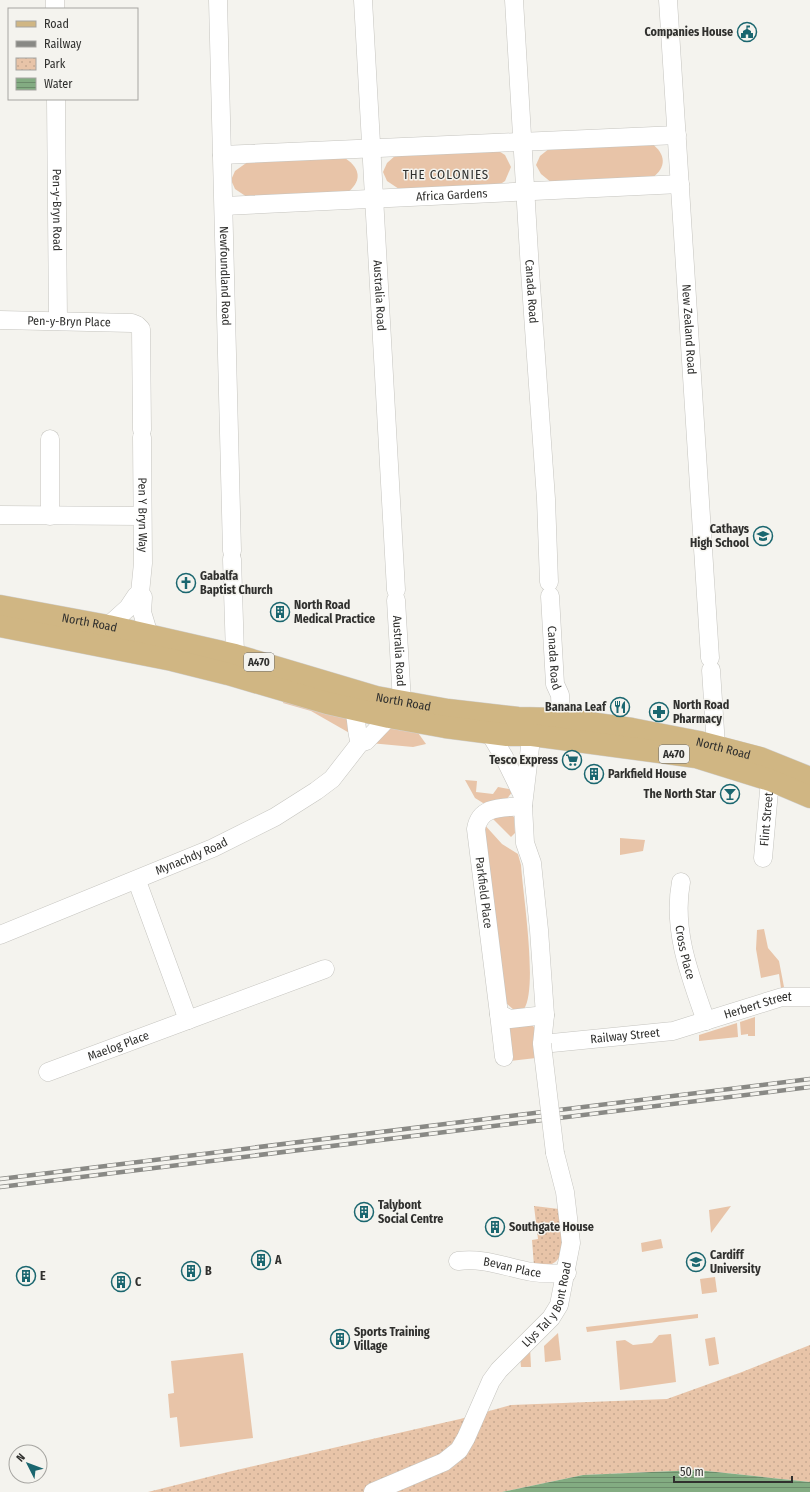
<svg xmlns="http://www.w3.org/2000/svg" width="810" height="1492" viewBox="0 0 810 1492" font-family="'Fira Sans Condensed',sans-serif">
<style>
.grass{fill:#e8c4a8}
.park{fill:url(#park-dots)}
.water{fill:url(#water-rules)}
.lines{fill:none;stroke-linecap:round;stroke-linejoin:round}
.minor-casing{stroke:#c5c4bf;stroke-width:19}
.primary-casing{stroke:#d1d1d1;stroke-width:23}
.minor{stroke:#fff;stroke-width:18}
.primary{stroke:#d0b683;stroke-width:22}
.rail-casing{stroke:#898985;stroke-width:4.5}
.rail{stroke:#f4f3ee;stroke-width:3;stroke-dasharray:9;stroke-linecap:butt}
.minor-bridge-casing{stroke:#c5c4bf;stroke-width:19;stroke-linecap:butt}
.minor-bridge{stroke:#fff;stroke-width:18}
.labels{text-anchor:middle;stroke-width:3;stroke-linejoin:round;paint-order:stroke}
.shield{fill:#f4f3ee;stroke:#6b6a68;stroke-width:1}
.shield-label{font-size:11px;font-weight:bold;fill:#30302e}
.poi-label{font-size:12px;font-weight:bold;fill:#30302e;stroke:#f4f3ee;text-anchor:start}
.street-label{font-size:12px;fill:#30302e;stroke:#f4f3ee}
.neighbourhood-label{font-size:13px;letter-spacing:1px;fill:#30302e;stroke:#f4f3ee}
</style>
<defs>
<pattern id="park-dots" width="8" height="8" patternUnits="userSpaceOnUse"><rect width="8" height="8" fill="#e8c4a8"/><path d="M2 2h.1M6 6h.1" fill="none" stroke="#c7a991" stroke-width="1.8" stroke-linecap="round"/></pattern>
<pattern id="water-rules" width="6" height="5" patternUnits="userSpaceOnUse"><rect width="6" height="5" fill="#83ac82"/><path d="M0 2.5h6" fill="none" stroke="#6c8c6b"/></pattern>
</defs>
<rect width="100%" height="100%" fill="#f4f3ee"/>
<g class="grass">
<path d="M651,143C666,154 667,167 652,178L552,183L541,174L536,165L540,156L550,148Z"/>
<polygon points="497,150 505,155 511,167 505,181 499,185 399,189 387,181 383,172 387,163 396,155"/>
<path d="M345,158C361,169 362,181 347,193L247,197L235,189L231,180L235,171L249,161Z"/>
<polygon points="285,698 346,717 353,735 311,711 283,703"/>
<polygon points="386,726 416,730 426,744 413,747 370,743"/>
<polygon points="465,780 477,781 476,792 493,794 498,787 514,790 505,801 483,803 475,798"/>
<polygon points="511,815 514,817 515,833 511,837 491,817"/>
<path d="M483,823L502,844L518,854L521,865C523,895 538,988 524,1009L514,1010L506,1003Z"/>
<polygon points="620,838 645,840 643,851 620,855"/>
<polygon points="764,929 768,948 779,961 784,987 781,988 779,974 761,978 756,949 757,930"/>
<polygon points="755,1017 755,1036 748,1036 748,1034 741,1035 740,1022"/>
<polygon points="737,1023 738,1037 699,1041 699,1035"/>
<polygon points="532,1025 534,1027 536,1058 510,1061 508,1029 511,1027"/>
<polygon points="731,1206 711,1233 709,1210"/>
<polygon points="661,1239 663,1248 642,1252 641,1243"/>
<polygon points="715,1277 717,1292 702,1294 700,1279"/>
<polygon points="698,1314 698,1318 587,1332 586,1327"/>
<polygon points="558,1333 561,1360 545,1362 544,1346"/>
<polygon points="671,1334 676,1382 620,1390 616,1341 625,1340 633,1345 652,1343 659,1335"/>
<polygon points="715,1337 719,1364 709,1366 705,1339"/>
<polygon points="530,1347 531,1367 521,1367 520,1357"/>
<polygon points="243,1353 253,1438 180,1447 177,1417 170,1418 168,1394 174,1393 171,1361"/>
</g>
<g class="park">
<path d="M534,1206L559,1209C563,1233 572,1271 534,1266L532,1240L538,1239Z"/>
<polygon points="810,1345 810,1482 697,1470 583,1475 502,1492 148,1492 228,1472 460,1419 511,1405 667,1399 742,1372"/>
</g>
<polygon class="water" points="697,1470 810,1482 810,1492 502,1492 583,1475"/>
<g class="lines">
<defs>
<g id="minor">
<polyline points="55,0 55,9"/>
<path id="s1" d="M218,0L232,551"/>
<path id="s2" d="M363,0L396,590"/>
<path id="s3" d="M514,0L530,271L546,499L549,582"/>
<path id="s4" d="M668,0L710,658"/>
<path id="s5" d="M56,99L58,321"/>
<polyline points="222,155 677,135"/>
<path id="s6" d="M224,206L680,184"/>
<path id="s7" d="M0,320L132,323L137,325L141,329L142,430"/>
<path id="s8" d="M142,437L143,563L140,593L143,597L142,612L149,635"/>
<polyline points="50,439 50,516"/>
<polyline points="0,515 142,516"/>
<polyline points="232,559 235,655"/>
<path id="s9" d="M550,596L555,684L560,695L561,719"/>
<path id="s10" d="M396,600L402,702"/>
<polyline points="108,626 128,608 136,596 140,593"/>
<polyline points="711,670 716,746"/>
<path d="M354,709C357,721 356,732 360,743"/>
<path id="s11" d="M533,722L523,806L525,843L532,863L539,930L545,1015L542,1044L673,1031L782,997H810"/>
<polyline points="489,732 504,757 523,796"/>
<path id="s12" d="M523,806C503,808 480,805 476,829L499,1014L510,1019L545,1015"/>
<path id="s13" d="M763,858L770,780"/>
<polyline points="137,881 188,1020"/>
<path id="s14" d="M681,882C672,930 690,976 706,1021"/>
<path id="s15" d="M0,935L213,848L275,817L316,791L332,779L360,743L366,741L389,717"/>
<polyline points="499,1014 504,1057"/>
<path id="s16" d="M48,1072L325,969"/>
<path id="s17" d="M458,1261C483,1257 508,1268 532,1272C544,1274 555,1274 567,1273"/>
<path id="s18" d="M373,1492L444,1462L459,1450L466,1438L491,1381L499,1370L551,1318L559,1305L571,1243L565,1192L555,1153"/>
</g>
<g id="primary">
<path id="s19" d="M0,606L108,626L235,655L376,697L448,710L518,718L561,719L632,729L699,742L760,758L810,778"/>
<polyline points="0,626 172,660 228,674 327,703 389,717 445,727 507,735 532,735 696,757 770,780 810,797"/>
</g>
</defs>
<use href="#minor" class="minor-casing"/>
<use href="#primary" class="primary-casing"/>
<use href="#minor" class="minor"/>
<use href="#primary" class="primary"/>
<defs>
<g id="rail">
<polyline points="0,1179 810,1079"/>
<polyline points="0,1187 810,1087"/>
</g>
</defs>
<use href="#rail" class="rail-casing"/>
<use href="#rail" class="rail"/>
<defs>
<polyline id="minor-bridge" points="542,1044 555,1153"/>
</defs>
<use href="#minor-bridge" class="minor-bridge-casing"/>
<use href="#minor-bridge" class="minor-bridge"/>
</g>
<defs>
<symbol id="civic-ring" viewBox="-11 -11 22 22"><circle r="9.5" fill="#f4f3ee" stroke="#1a666f" stroke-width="1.5"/><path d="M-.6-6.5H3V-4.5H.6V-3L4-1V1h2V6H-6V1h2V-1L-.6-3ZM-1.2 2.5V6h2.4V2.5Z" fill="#1a666f"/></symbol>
<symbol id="school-ring" viewBox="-11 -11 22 22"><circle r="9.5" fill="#f4f3ee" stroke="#1a666f" stroke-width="1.5"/><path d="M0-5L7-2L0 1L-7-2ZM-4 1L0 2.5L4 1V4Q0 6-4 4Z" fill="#1a666f"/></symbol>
<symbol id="church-ring" viewBox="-11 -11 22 22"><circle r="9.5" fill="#f4f3ee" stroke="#1a666f" stroke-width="1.5"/><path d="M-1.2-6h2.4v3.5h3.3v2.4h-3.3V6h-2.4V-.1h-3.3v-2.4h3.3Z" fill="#1a666f"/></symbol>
<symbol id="building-ring" viewBox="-11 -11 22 22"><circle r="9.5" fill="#f4f3ee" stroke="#1a666f" stroke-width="1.5"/><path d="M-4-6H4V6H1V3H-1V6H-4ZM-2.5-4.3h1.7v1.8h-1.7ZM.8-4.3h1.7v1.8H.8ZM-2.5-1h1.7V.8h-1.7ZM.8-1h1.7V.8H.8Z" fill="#1a666f"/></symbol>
<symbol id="restaurant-ring" viewBox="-11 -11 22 22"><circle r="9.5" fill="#f4f3ee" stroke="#1a666f" stroke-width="1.5"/><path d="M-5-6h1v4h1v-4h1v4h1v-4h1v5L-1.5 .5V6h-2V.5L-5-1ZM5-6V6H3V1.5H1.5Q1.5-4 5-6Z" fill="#1a666f"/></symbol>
<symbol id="pharmacy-ring" viewBox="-11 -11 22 22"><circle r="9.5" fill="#f4f3ee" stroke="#1a666f" stroke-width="1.5"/><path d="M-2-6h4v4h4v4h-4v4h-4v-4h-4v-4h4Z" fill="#1a666f"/></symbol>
<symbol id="supermarket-ring" viewBox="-11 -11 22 22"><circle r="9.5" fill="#f4f3ee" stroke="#1a666f" stroke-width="1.5"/><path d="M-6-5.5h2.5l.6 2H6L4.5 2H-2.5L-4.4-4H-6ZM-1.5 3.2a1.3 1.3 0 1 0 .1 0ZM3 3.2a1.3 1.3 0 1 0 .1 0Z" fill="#1a666f"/></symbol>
<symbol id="bar-ring" viewBox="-11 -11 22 22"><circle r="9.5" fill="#f4f3ee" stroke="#1a666f" stroke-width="1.5"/><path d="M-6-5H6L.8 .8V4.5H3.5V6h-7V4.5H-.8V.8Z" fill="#1a666f"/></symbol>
<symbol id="university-ring" viewBox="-11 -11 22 22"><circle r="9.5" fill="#f4f3ee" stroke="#1a666f" stroke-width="1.5"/><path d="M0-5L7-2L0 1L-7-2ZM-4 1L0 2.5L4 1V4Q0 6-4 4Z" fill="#1a666f"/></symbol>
</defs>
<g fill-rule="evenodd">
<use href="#civic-ring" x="736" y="21" width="22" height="22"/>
<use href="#school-ring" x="752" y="525" width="22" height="22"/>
<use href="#church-ring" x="175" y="572" width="22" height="22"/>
<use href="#building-ring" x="269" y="601" width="22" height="22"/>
<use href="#restaurant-ring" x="609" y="696" width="22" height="22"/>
<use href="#pharmacy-ring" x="648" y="701" width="22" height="22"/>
<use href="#supermarket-ring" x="561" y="749" width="22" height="22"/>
<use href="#building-ring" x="583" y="763" width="22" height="22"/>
<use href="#bar-ring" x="719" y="783" width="22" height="22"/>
<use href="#building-ring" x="353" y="1201" width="22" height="22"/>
<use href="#building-ring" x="484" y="1216" width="22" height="22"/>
<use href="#building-ring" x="250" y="1249" width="22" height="22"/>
<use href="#university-ring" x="685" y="1251" width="22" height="22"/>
<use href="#building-ring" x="180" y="1260" width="22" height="22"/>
<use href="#building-ring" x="15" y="1265" width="22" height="22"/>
<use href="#building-ring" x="110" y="1271" width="22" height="22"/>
<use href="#building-ring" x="329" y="1328" width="22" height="22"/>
</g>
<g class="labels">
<g class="shield">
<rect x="244" y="653" width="30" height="18" rx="3"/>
<rect x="659" y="745" width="30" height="18" rx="3"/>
</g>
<g class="shield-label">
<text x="259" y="666">A470</text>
<text x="674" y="758">A470</text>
</g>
<g class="poi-label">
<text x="733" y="36" text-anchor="end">Companies House</text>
<text x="749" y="533" text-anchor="end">Cathays<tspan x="749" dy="14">High School</tspan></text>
<text x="200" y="580">Gabalfa<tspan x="200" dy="14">Baptist Church</tspan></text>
<text x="294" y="609">North Road<tspan x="294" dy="14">Medical Practice</tspan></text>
<text x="673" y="709">North Road<tspan x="673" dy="14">Pharmacy</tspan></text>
<text x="606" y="711" text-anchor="end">Banana Leaf</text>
<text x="558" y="764" text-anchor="end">Tesco Express</text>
<text x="608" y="778">Parkfield House</text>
<text x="716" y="798" text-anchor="end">The North Star</text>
<text x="378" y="1209">Talybont<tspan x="378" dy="14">Social Centre</tspan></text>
<text x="509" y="1231">Southgate House</text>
<text x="710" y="1259">Cardiff<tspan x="710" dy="14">University</tspan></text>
<text x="275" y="1264">A</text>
<text x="205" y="1275">B</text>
<text x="40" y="1280">E</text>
<text x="135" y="1286">C</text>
<text x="354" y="1336">Sports Training<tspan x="354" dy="14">Village</tspan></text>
</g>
<g class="street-label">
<text dy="4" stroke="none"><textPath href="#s6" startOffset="228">Africa Gardens</textPath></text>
<text dy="4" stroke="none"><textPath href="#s5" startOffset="111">Pen-y-Bryn Road</textPath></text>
<text dy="4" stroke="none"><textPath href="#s1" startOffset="276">Newfoundland Road</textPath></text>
<text dy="4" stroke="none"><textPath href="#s3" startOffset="292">Canada Road</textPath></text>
<text dy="4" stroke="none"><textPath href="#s2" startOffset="296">Australia Road</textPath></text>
<text dy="4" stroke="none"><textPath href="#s7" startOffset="69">Pen-y-Bryn Place</textPath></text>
<text dy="4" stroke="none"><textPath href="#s4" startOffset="330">New Zealand Road</textPath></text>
<text dy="4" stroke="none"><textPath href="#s8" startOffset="78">Pen Y Bryn Way</textPath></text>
<text dy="4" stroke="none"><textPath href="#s19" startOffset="91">North Road</textPath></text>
<text dy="4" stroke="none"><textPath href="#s10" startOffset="51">Australia Road</textPath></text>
<text dy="4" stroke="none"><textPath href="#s9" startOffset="62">Canada Road</textPath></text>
<text dy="4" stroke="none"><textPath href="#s19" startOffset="415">North Road</textPath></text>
<text dy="4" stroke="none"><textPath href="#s19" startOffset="739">North Road</textPath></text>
<text dy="4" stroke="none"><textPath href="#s13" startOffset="39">Flint Street</textPath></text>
<text dy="4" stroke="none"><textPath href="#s15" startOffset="207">Mynachdy Road</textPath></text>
<text dy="4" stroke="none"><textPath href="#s12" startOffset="122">Parkfield Place</textPath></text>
<text dy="4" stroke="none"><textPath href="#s14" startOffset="71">Cross Place</textPath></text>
<text dy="4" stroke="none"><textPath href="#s11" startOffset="545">Herbert Street</textPath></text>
<text dy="4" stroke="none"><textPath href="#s11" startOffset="408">Railway Street</textPath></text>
<text dy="4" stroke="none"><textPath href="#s16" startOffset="75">Maelog Place</textPath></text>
<text dy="4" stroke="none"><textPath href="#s17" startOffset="55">Bevan Place</textPath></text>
<text dy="4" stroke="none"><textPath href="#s18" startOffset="270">Llys Tal y Bont Road</textPath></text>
</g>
<g class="neighbourhood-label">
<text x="446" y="179">THE COLONIES</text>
</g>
</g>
<rect x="8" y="8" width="130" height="92" fill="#f4f3ee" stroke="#a6a5a1"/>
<rect x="16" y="21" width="20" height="6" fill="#d0b683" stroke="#a6a5a1"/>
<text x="44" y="28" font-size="12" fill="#30302e">Road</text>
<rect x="16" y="41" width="20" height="6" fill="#898985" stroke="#a6a5a1"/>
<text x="44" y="48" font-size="12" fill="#30302e">Railway</text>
<rect x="16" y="58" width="20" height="12" fill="url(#park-dots)" stroke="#a6a5a1"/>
<text x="44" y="68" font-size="12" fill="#30302e">Park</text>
<rect x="16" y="78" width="20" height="12" fill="url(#water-rules)" stroke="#a6a5a1"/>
<text x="44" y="88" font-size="12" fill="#30302e">Water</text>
<g transform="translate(28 1464) rotate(312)"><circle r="19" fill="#f4f3ee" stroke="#a6a5a1"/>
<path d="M0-3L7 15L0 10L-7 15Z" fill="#1a666f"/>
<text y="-6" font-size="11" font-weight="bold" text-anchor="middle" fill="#30302e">N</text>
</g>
<path d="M674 1476v6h118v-6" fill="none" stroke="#30302e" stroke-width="2"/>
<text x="680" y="1476" font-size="12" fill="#30302e" stroke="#f4f3ee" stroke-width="3" paint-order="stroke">50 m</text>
</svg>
